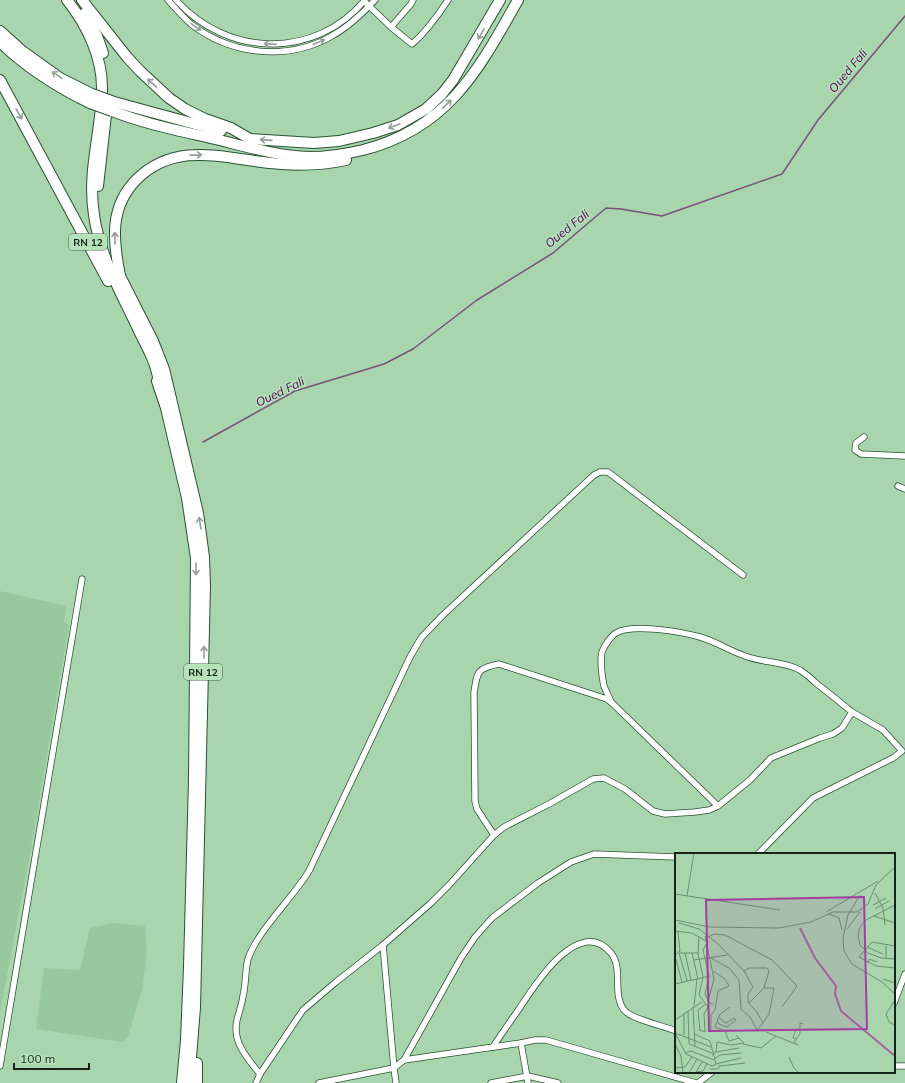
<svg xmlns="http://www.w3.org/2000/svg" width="905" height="1083" viewBox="0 0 905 1083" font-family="Mulish,sans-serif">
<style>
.built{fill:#97c89e}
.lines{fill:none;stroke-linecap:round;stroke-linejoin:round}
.stream{stroke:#785377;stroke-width:1.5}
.minor-casing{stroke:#295231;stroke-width:7}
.trunk-casing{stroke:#295231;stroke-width:12}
.motorway-casing{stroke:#295231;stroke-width:12}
.minor{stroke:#fff;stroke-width:5.5}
.trunk{stroke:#fff;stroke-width:10}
.motorway{stroke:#fff;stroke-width:10}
.motorway-bridge-casing{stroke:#295231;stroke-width:12;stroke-linecap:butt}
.motorway-bridge{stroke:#fff;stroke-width:10}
.oneway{stroke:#959d97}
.labels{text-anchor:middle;stroke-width:3;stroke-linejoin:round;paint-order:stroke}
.shield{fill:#b5e2bb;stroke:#445e48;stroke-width:1}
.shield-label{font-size:10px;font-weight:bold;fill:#142517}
.water-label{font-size:12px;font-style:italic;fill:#520352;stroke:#b5e2bb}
.inset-river{fill:none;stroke:#a367a0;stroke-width:2}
.inset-road{fill:none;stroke:#6d8f72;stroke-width:1}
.view{fill:#a33da1;fill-opacity:0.15;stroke:#a33da1;stroke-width:2}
.inset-edge{fill:none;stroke:#142517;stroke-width:2}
</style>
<rect width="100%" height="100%" fill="#a8d5ae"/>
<g class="built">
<polygon points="0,591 66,606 64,622 69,625 31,849 0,1012"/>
<polygon points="114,923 145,926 147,952 142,990 128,1037 123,1042 36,1029 44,968 80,970 90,928"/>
</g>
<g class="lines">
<polyline class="stream" points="203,442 295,391 384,364 413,349 477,300 553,253 606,208 621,209 662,216 782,174 818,120 905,16"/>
<defs>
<g id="minor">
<path d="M168,0C175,8 183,17 191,24C231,55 286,61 330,37C347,28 362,14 375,0"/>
<path d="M176,0C227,57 315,60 365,0"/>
<path d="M367,4L391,27L412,44C427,31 437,17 448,0"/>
<polyline points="391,27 411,4 413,0"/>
<polyline points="864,437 856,443 855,450 861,454 905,456"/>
<polyline points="898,486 905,489"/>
<path d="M494,835L477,809L475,801L474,693C477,672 477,668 499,664L607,699L611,702"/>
<polyline points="758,854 813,798 893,758 902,751 883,730 852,712"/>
<polyline points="383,945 394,1068 396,1083"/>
<polyline points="894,1003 905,974"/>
<polyline points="521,1043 528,1083"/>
<path d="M493,1047C501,1034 510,1022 519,1009C534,986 579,914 611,953C624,969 611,995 625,1011C630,1018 666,1027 676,1031"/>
<polyline points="404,1060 461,958 475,937 492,918 538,883 571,862 594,854 676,857"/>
<polyline points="0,1066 82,579"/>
<polyline points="894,1066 905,1066"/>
<path d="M260,1074C247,1058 232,1042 237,1020C239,1012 242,1004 243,996C246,984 245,971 248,959C258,930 292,899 309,871L410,657L421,638L443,615L594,475L600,472H608L743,575"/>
<path d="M256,1083L260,1074L303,1010L336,982L383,945L431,903L450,884L494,835L504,827L549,804L593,779L604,778L625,789L653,811L665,814L695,812L709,810L718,806L750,780L771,758L820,738L833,734L842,728L852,712C841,703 829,693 817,684C812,679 806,674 800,670C783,661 763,663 745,656C730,651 715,641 700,637C682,632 632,623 616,633C611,636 604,646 602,652C600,660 602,678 604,686C606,691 609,697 611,702L718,806"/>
<polyline points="319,1083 394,1068 404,1060 521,1043 535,1040 546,1040 696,1083"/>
<polyline points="491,1083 528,1076 558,1083"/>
<polyline points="698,1083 712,1072"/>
</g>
<g id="trunk">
<polyline points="120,276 153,341 164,369 198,513 204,557 205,586 195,1007 189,1083"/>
<polyline points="166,408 187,498 196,558 194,780 189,967 186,1040 182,1083"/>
<polyline points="197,1063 197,1083"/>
</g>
<g id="motorway">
<path d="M67,0C87,25 103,58 102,91C101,134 87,171 94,215C100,258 122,294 140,333C148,349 159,368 159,387"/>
<polyline points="82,0 127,57 140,71 169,98 185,109 205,119 231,128 250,139 314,143 339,141 373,133 398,125 426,109 442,94 453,80 500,0"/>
<polyline points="85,13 97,36 103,53"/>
<polyline points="0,31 21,50 60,78 92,94"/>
<path d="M0,42C26,67 57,87 90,103"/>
<polyline points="0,80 108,281"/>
<polyline points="114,102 221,131"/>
<path d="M112,111C148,125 186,132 223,141C251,148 280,156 309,157C327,157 346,154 363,150C448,128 478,71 518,0"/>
<polyline points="98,186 107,106"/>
<path d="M120,276C113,240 109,207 137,179C176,141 223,158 270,163C295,166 322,165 346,160"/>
<polyline points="157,381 166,408"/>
</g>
</defs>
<use href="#minor" class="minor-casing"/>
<use href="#trunk" class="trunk-casing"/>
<use href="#motorway" class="motorway-casing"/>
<use href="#minor" class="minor"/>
<use href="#trunk" class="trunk"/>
<use href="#motorway" class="motorway"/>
<defs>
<g id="motorway-bridge">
<polyline points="92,94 114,102"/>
<polyline points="90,103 112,111"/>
</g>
</defs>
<use href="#motorway-bridge" class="motorway-bridge-casing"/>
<use href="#motorway-bridge" class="motorway-bridge"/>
</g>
<defs><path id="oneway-shaft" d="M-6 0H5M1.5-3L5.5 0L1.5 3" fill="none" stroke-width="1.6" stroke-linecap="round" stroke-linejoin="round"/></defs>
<g class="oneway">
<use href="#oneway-shaft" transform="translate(196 27) rotate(34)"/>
<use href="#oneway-shaft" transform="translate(481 34) rotate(120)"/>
<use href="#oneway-shaft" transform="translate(319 42) rotate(-23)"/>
<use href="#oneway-shaft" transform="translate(270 44) rotate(-176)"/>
<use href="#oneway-shaft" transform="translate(57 75) rotate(-146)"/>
<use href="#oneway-shaft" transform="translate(152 83) rotate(-137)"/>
<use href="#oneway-shaft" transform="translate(447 104) rotate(-44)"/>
<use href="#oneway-shaft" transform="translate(19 114) rotate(61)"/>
<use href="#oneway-shaft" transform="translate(394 126) rotate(160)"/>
<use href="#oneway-shaft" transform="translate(266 140) rotate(-176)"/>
<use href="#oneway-shaft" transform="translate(196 155) rotate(-1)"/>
<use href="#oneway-shaft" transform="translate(115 238) rotate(-91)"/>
<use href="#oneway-shaft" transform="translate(200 523) rotate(-99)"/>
<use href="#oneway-shaft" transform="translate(196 569) rotate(90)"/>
<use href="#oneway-shaft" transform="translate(204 652) rotate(-89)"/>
</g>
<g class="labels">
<g class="shield">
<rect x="69" y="234" width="38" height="16" rx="3"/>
<rect x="184" y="664" width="38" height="16" rx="3"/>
</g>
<g class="shield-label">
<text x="88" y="246">RN 12</text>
<text x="203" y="676">RN 12</text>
</g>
<g class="water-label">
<text transform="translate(848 71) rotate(-50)" y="4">Oued Fali</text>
<text transform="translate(567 229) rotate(-39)" y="4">Oued Fali</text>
<text transform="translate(280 392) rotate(-26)" y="4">Oued Fali</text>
</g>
</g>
<g transform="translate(675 853)">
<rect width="220" height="220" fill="#a8d5ae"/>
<path class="inset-river" d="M125,75L140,105L161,133L160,141L166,158L220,203"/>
<path class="inset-road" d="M200,40L208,55L210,72M0,41L105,57M185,42L173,62L168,85L169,98L177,111L207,129L220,141M12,43L19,0M198,52L211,45M220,52L191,67L185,74L183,83L185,92L193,100L206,105L220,106M200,56L214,48M151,59L203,28M154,61L164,65L167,77M199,63L220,70M0,67L35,74L104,75L136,69L158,59H182L193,51L201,32L220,14M4,70L24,76L43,91L69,118L78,134L73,141V149L74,150L78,155L81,158L88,170L94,161L99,135H89L74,150M172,76L185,59M0,78L17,80L31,88M30,83L39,126L33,148L38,152M33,84L39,81L50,82L97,107L122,133L107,154M32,90L28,97L34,123L30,141L33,148M220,93L197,89L184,104L201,113L220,115M192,94L208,101M10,100L16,127M17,100L23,126M23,100L24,84M0,102L5,98L3,79M0,103L7,129M36,105L54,115L64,127L66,156L75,164L82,177L88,170M211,106V93M19,107L52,102M193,110L194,106L202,109M69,118L74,115H92L94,118L89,135M208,126L220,130M12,128L4,100H23L28,124L24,142L33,154L29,161L30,179L25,177M0,131L35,123M220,147L211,161L214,169L220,172M19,153L22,126M18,154L20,193M55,154L45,161L40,174L50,178L54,188L64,185M13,158L14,191L37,200M42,166L44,171L52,174L61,167L59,165L51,170L43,164M0,167L27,149M121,176L118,185L121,186M25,178L23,157L31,151M36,178V162L40,157L43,138L54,133L50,126L38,118M91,179L123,192M0,180L11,201L37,213L41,211M0,180L36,194M19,181L35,188L41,211L66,205M9,182V160M119,190L125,180V170L128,171M0,191L6,203L8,220M68,191L86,195L101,183M41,199L64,195M10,200L16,198L39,207M37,202L41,199L42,189L56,192L69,190L61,182M114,204L119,215L124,220M39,206L45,202L66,200M27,209L21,219L28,218L32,211M45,213L70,210M0,215L10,214L17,204M35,216H43L45,212M14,220L22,206"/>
<path class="view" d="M189,44L192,176L34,178L31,47Z"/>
<rect width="220" height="220" class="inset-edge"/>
</g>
<path d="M14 1063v6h75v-6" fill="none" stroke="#142517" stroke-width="2"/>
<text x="20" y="1063" font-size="12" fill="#142517" stroke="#b5e2bb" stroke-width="3" paint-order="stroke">100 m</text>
</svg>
